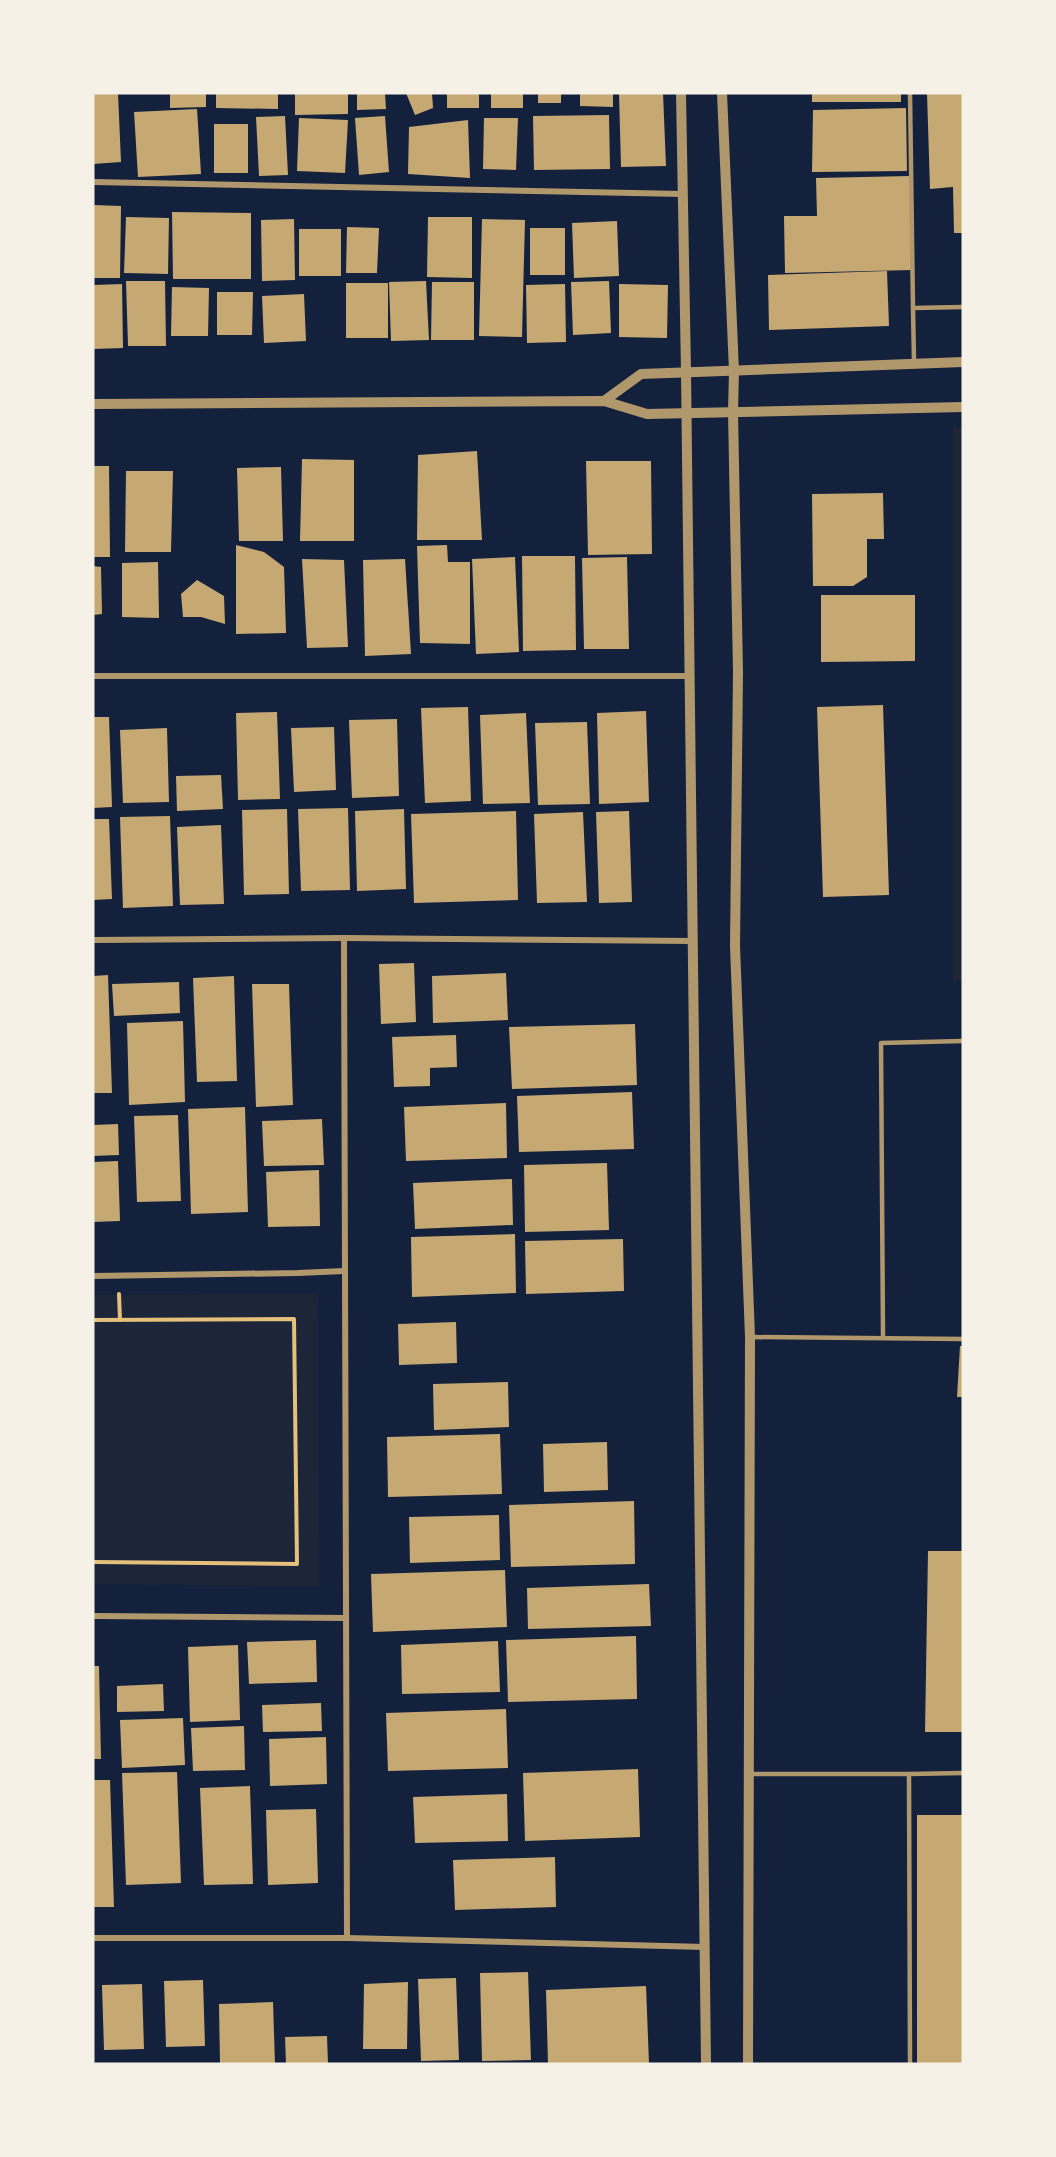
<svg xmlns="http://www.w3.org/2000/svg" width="1056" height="2157" viewBox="0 0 1056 2157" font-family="'Fira Sans',sans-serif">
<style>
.green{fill:#1d2539}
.building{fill:#c6a872}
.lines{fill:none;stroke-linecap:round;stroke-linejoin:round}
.path{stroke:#e5c07b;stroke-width:4}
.service{stroke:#b1986c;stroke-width:4.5}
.minor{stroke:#b1986c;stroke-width:6}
.tertiary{stroke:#b1986c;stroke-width:10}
</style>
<rect width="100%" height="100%" fill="#14213d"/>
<g class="green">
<rect x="953" y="427" width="10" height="554"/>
<polygon points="318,1294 319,1586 93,1584 93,1295"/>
</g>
<g class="building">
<polygon points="93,93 118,93 121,162 93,164"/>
<polygon points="170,93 206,93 206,107 170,108"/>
<polygon points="216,93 278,93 278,109 216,108"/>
<polygon points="295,93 348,93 348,114 295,115"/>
<polygon points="357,93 385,93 386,109 357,110"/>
<polygon points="406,93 432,93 433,108 415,115"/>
<rect x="447" y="93" width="32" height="15"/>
<rect x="491" y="93" width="32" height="15"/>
<rect x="538" y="93" width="23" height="10"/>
<polygon points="580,93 613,93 613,107 580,106"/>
<polygon points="619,93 663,93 666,166 621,167"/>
<rect x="812" y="93" width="89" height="9"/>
<polygon points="927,93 963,93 963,233 954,233 953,187 930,189"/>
<polygon points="906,108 907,171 812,172 813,110"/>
<polygon points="197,109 201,174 138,177 134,112"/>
<polygon points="609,115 610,169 534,170 533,116"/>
<polygon points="285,116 288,175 259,176 256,117"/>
<polygon points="385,116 389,172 359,175 355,118"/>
<polygon points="299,118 348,120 345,173 297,171"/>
<polygon points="484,118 518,118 516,170 483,169"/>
<polygon points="468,120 470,178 408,174 409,127"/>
<rect x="214" y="124" width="34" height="49"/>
<polygon points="910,176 912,270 785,273 784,216 817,216 816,178"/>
<polygon points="93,205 121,206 120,278 93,278"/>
<polygon points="172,212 251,213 251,279 173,279"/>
<polygon points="126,217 169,218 168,274 124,273"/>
<polygon points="428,217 472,217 472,278 427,277"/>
<polygon points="294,219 295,280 262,281 261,220"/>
<polygon points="482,219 525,220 522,337 479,336"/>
<polygon points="617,221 619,276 574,278 572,223"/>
<polygon points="347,227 379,228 377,273 346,273"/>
<rect x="530" y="228" width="35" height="47"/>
<rect x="299" y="229" width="42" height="47"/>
<polygon points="887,271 889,326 769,330 768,275"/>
<polygon points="126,281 165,281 166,346 128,346"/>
<polygon points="426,281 429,340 391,341 389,282"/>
<polygon points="609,281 611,333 573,335 571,282"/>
<polygon points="432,282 474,282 474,340 431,340"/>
<rect x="346" y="283" width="42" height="55"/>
<polygon points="122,284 123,348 93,349 93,285"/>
<polygon points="565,284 566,342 527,343 526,285"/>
<polygon points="619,284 668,285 667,338 619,337"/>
<polygon points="172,287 209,288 208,336 171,336"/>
<polygon points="217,292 253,292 252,335 217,335"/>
<polygon points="304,294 306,341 264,343 262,296"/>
<polygon points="477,451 482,540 417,540 418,455"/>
<polygon points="302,459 354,460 354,541 300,541"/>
<polygon points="586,461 651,461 652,554 588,555"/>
<polygon points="93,466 109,466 110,557 93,557"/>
<polygon points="281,467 283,541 239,541 237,468"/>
<polygon points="126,471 173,471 171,552 125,552"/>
<polygon points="883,493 884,539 867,539 867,577 853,586 813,586 812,494"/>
<polygon points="236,545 264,552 284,567 286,633 236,634"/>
<polygon points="447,545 448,562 470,562 470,644 420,643 417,546"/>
<polygon points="522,556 575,556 576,650 523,651"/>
<polygon points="515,557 519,652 476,654 472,559"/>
<polygon points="627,557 629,649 584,649 582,558"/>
<polygon points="302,559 344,560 348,647 307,648"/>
<polygon points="405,559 411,654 365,656 363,560"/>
<polygon points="158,562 159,618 122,617 122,563"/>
<polygon points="93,566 101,567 102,614 93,615"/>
<polygon points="197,580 224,596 225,624 201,617 183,617 181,594"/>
<polygon points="821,595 915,595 915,661 821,662"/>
<polygon points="883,705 889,895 823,897 817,707"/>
<polygon points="468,707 471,801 425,803 421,708"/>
<polygon points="646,711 649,802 599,804 597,713"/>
<polygon points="277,712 280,799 238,800 236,713"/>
<polygon points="526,713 530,803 483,804 480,715"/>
<polygon points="93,717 109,717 112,807 93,808"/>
<polygon points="397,719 399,796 352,798 349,720"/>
<polygon points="587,722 590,804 538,805 535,723"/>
<polygon points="334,727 336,790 294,792 291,728"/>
<polygon points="167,728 169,802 123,803 120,730"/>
<polygon points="221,775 223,809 177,811 176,776"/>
<polygon points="348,808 350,890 301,891 298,809"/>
<polygon points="287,809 289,894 244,895 242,810"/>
<polygon points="404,809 406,889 357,891 355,811"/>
<polygon points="516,811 518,900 414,903 411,814"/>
<polygon points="629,811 632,902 599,903 596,812"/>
<polygon points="583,812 587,902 537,903 534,814"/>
<polygon points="170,816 173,906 123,908 120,817"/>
<polygon points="93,819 109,819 112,899 93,900"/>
<polygon points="221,825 224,904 180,905 177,827"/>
<polygon points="414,963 416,1022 381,1024 379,964"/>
<polygon points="506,973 508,1020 433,1023 432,976"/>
<polygon points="108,975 112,1093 93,1093 93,976"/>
<polygon points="234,976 237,1081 197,1082 193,978"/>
<polygon points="179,982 180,1013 114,1016 112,984"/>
<polygon points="252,984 289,984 293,1105 256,1107"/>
<polygon points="183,1021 185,1102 129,1105 127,1023"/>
<polygon points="635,1024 637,1085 512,1089 509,1027"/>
<polygon points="456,1035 457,1067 430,1068 430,1086 394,1087 392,1037"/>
<polygon points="632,1092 634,1149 519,1152 517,1096"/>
<polygon points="506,1103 507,1158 406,1161 404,1107"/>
<polygon points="245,1107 248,1212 191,1214 188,1109"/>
<polygon points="178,1115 181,1201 137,1202 134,1116"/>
<polygon points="322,1119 324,1165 264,1166 262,1121"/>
<polygon points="118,1124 119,1155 93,1156 93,1125"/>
<polygon points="118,1161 120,1221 93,1222 93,1162"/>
<polygon points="607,1163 609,1230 525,1232 524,1165"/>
<polygon points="319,1170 320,1226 268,1227 266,1172"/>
<polygon points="512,1179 513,1225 415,1229 413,1183"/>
<polygon points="515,1234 516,1293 412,1297 411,1237"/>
<polygon points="623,1239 624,1291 526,1294 525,1241"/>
<polygon points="456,1322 457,1363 399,1365 398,1324"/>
<polygon points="960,1346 963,1346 963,1397 957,1397"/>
<polygon points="508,1382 509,1427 434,1430 433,1384"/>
<polygon points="500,1434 502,1494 388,1497 387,1437"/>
<polygon points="607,1442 608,1490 544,1492 543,1444"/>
<polygon points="634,1501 635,1564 511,1567 509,1505"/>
<polygon points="499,1515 500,1560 410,1563 409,1517"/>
<polygon points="928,1551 963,1551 963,1732 925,1732"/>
<polygon points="505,1570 507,1627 373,1632 371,1574"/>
<polygon points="649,1584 651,1626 528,1629 527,1588"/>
<polygon points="636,1636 637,1699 508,1702 506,1640"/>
<polygon points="316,1640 317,1682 249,1684 247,1642"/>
<polygon points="498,1641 500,1692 402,1694 401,1645"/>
<polygon points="238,1645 240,1720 190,1722 188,1647"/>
<polygon points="93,1666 99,1666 101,1759 93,1759"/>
<polygon points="163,1684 164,1711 117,1712 117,1686"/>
<polygon points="321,1703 322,1731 263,1732 262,1705"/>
<polygon points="506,1709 508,1768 388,1771 386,1713"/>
<polygon points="183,1718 185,1765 122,1768 120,1720"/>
<polygon points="244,1726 245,1770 193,1771 191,1728"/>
<polygon points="326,1737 327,1784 270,1786 269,1739"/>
<polygon points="638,1769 640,1837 525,1841 523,1773"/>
<polygon points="177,1772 181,1883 126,1885 122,1773"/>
<polygon points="93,1780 110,1780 114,1907 93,1907"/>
<polygon points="250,1786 253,1884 204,1885 200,1788"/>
<polygon points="507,1794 508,1841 415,1843 413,1797"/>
<polygon points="316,1809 318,1883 268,1885 266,1810"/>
<rect x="917" y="1815" width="46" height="249"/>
<polygon points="555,1857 556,1907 455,1910 453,1860"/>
<polygon points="528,1972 531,2060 482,2061 480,1973"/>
<polygon points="456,1978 459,2060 421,2061 418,1979"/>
<polygon points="203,1980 205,2046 166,2047 164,1981"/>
<polygon points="408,1982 407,2049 363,2049 364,1984"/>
<polygon points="142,1984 144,2049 104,2050 102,1985"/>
<polygon points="646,1986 649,2064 548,2064 546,1990"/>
<polygon points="273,2002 275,2064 220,2064 219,2004"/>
<polygon points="327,2036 328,2064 286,2064 285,2037"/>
</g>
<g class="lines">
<g class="path">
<polyline points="119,1294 120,1320"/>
<polyline points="93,1320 294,1319 297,1564 93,1562"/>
</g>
<g class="service">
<polyline points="910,93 913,308 963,307"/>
<polyline points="913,308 914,362"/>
<polyline points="750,1337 963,1339"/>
<polyline points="883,1337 881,1043 963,1041"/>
<polyline points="749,1774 909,1774"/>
<polyline points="910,2064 909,1774 963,1773"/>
</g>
<g class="minor">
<polyline points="93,182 683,194"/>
<polyline points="93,676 690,676"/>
<polyline points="344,938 347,1938"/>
<polyline points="93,940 344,938 693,941"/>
<polyline points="93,1276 298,1273 344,1271"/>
<polyline points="93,1616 346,1618"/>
<polyline points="93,1938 347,1938 705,1947"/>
</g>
<g class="tertiary">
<polyline points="681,93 686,371 706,2064"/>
<polyline points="722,93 734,371 733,412 738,672 735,946 750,1337 748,2064"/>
<polyline points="604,401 641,374 963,362"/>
<polyline points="93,404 604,401 647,414 963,407"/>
</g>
</g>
<rect width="1056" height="2157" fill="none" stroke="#f6f1e7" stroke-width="189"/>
</svg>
